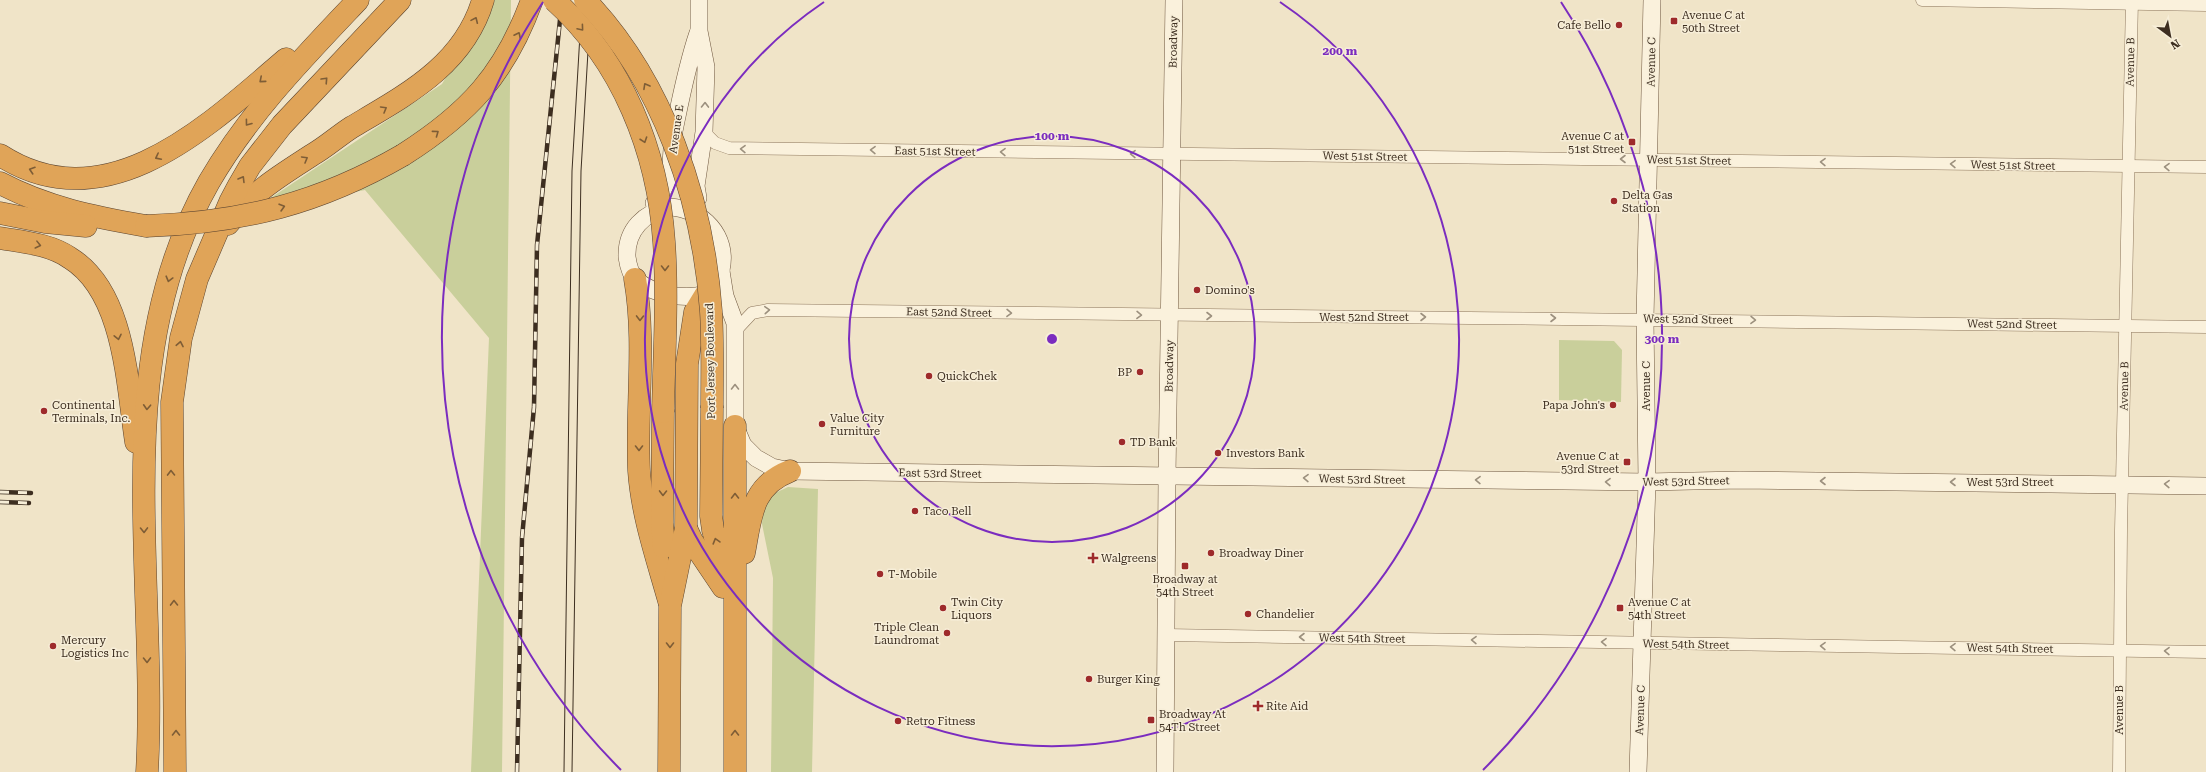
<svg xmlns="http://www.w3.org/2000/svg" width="2206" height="772" viewBox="0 0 2206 772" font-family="'Roboto Serif',serif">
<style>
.green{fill:#c9cf9b}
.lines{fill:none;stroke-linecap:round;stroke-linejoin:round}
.street-casing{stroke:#8d765c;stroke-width:13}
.secondary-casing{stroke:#6f573f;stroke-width:18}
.highway-casing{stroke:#5b4430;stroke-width:23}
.street{stroke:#faf1dc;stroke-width:12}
.secondary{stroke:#faf1dc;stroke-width:17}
.highway{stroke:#e0a458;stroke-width:22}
.tram{stroke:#3d2e20;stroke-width:1}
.rail-casing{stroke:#3d2e20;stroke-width:4.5}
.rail{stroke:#f7eed8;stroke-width:3;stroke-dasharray:9;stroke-linecap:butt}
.highway-bridge-casing{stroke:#5b4430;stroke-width:23;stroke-linecap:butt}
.highway-bridge{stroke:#e0a458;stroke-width:22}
.oneway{stroke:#7e5d36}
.oneway2{stroke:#9c907e}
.ring{fill:none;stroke:#7b2cbf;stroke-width:2}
.poi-dot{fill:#9e2a2b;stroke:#f7eed8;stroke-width:1.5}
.labels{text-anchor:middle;stroke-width:3;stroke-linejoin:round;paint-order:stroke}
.poi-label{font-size:11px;fill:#3d2e20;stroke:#f7eed8;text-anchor:start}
.street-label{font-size:11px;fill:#3d2e20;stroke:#f7eed8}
.centre{fill:#7b2cbf;stroke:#f7eed8;stroke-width:2}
.ring-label{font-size:12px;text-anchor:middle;font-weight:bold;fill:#7b2cbf;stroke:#f7eed8;stroke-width:3;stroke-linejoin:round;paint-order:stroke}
</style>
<rect width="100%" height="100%" fill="#f0e4c8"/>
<g class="green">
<polygon points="491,0 511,0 502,772 471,772 489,338 365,190 261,210 266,201 442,84"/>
<polygon points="1559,340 1614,341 1622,350 1621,402 1559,400"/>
<polygon points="788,487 818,489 812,772 771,772 773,578 762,524 763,508 773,494"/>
</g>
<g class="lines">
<defs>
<g id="street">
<polyline points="1922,0 2206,5"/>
<polyline points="704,132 715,143 729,148 2206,167"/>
<path d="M736,330L752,313L768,310C1247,316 1727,320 2206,327"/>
<polyline points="1166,635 2206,652"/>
<polyline points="2119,772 2121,531 2132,0"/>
</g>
<g id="secondary">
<polyline points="698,198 696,186 704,132 706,67 699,31 699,0"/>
<path d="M654,203C676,175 669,162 674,131C681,97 687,65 698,33"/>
<path d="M670,207C702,209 729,236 721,270C719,279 711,287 706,294C684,300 654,295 636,280C631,275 628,264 627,257C626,230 644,212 670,207Z"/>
<polyline points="721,271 725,296 735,323 735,426 743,445 756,458 772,467 790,471 1647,482 1740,480 2206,486"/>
<polyline points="1165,772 1167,476 1174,0"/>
<polyline points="1638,772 1647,482 1645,319 1652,0"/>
</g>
<g id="highway">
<path d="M0,155C107,224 209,125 286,59"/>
<path d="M403,155C469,113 505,74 532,0"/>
<path d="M0,183C47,208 95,217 146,226"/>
<polyline points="0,213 45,222 86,226"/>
<path d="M228,224C254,191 278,177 312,155C326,147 338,136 352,127C406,95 464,65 483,0"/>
<path d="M0,238C23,242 50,244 70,258C125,292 127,384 136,442"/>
<path d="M635,279C646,342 636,407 639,471C642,515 657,558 669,601"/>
<polyline points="712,408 711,516 713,530 727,581"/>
<polyline points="663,412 662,523 664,547"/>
<polyline points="686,528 692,541 723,587"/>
<path d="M744,553C751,517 751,486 790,471"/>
<path d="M147,772C158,578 107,360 209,182C249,113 304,57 358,0"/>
<polyline points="175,772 172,402 181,338 197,279 230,202 239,185 250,166 282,125 400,0"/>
<polyline points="669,772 670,606 686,528 687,364 695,312 706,294"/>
<polyline points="735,772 735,426"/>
</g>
</defs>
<use href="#street" class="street-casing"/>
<use href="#secondary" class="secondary-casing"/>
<use href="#highway" class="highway-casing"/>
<use href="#street" class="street"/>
<use href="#secondary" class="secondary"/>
<use href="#highway" class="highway"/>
<g class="tram">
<polyline points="564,772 572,171 582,0"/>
<polyline points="572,772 581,171 591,0"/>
</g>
<defs>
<g id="rail">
<polyline points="0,492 31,493"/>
<polyline points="0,502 29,503"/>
<polyline points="517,772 522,538 534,407 537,245 562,0"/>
</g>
</defs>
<use href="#rail" class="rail-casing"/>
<use href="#rail" class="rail"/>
<defs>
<g id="highway-bridge">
<path d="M554,0C622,61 658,151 664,242C668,298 664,356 663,412"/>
<path d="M585,0C663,81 703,200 711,311C713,343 712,376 712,408"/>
<path d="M146,226C242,223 320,203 403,155"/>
</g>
</defs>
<use href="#highway-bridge" class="highway-bridge-casing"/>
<use href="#highway-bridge" class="highway-bridge"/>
</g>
<defs><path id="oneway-chevron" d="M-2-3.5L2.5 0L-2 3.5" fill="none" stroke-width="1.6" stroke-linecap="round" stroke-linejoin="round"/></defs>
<g class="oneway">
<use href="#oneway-chevron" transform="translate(475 20) rotate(-66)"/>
<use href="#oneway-chevron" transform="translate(581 28) rotate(50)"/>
<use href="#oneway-chevron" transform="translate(518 35) rotate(-64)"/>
<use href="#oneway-chevron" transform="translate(262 80) rotate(139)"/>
<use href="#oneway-chevron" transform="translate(325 80) rotate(-47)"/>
<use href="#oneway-chevron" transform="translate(646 86) rotate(-119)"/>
<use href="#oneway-chevron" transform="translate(384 109) rotate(-30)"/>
<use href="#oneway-chevron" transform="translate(248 123) rotate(127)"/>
<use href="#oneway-chevron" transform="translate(436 133) rotate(-36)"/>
<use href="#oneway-chevron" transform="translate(644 140) rotate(71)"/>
<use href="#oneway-chevron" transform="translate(158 157) rotate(153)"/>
<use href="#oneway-chevron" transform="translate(305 159) rotate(-30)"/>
<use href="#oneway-chevron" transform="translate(32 170) rotate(-162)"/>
<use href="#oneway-chevron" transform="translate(242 179) rotate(-59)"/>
<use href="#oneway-chevron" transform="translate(282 207) rotate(-16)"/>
<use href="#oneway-chevron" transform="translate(38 245) rotate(14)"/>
<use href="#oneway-chevron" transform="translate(665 268) rotate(90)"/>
<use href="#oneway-chevron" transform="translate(169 279) rotate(105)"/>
<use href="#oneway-chevron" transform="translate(640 318) rotate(91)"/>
<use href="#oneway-chevron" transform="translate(118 337) rotate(78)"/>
<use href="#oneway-chevron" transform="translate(180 344) rotate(-79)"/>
<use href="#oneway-chevron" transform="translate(147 407) rotate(93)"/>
<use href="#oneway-chevron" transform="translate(639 448) rotate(90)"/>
<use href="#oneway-chevron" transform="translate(171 473) rotate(-91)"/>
<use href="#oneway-chevron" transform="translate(663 493) rotate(91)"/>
<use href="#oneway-chevron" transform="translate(735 496) rotate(-90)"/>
<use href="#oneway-chevron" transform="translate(144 530) rotate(89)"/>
<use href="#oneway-chevron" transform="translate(716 541) rotate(-106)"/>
<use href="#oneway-chevron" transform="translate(174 603) rotate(-91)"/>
<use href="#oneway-chevron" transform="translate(670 645) rotate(90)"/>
<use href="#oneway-chevron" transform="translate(147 660) rotate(89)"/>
<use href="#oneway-chevron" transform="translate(176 733) rotate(-90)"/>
<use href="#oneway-chevron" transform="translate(735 733) rotate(-90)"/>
</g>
<g class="oneway2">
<use href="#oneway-chevron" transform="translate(705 105) rotate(-89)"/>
<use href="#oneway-chevron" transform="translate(743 149) rotate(-179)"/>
<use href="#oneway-chevron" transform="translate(873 150) rotate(-179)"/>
<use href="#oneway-chevron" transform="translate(1003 152) rotate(-179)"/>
<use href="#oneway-chevron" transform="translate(1133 154) rotate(-179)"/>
<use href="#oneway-chevron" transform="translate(1623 159) rotate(-180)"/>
<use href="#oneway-chevron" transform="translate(1823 162) rotate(-179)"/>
<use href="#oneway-chevron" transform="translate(1953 164) rotate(-179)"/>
<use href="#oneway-chevron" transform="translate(2167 167) rotate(-179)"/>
<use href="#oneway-chevron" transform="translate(767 310) rotate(-4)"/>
<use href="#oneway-chevron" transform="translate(1009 313) rotate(1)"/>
<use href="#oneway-chevron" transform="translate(1139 315) rotate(1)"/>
<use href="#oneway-chevron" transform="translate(1209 316)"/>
<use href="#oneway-chevron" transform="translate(1423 317)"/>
<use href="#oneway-chevron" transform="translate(1553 318)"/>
<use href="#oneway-chevron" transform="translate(1753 320) rotate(1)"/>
<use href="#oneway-chevron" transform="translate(735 387) rotate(-90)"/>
<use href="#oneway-chevron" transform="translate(1306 478) rotate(-179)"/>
<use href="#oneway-chevron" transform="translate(1478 480) rotate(-179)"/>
<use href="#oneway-chevron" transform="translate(1823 481) rotate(-180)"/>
<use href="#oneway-chevron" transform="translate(1608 482) rotate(-179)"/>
<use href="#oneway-chevron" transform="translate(1953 482) rotate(-180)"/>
<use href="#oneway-chevron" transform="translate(2167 484) rotate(-178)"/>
<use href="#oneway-chevron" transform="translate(1302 637) rotate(-180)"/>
<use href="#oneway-chevron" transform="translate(1474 640) rotate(-179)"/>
<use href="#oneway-chevron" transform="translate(1604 642) rotate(-179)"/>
<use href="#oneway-chevron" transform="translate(1823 646) rotate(-179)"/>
<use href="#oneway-chevron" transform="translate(1953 647) rotate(-179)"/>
<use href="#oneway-chevron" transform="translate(2167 651) rotate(-179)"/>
</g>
<g class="ring">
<circle cx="1052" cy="339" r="203"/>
<path d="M1280 2A407 407 0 1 1 824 2"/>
<path d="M621 770A610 610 0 0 1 543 2M1561 2A610 610 0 0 1 1483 770"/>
</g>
<g class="poi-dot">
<rect x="1670" y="17" width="8" height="8" rx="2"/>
<circle cx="1619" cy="25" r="4"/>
<rect x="1628" y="138" width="8" height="8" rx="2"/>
<circle cx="1614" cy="201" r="4"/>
<circle cx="1197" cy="290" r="4"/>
<circle cx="1140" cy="372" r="4"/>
<circle cx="929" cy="376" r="4"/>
<circle cx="1613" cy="405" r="4"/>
<circle cx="44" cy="411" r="4"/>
<circle cx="822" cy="424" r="4"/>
<circle cx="1122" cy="442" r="4"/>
<circle cx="1218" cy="453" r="4"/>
<rect x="1623" y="458" width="8" height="8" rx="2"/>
<circle cx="915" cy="511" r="4"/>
<circle cx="1211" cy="553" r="4"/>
<path d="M1091 552h4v4h4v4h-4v4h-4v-4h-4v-4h4z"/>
<rect x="1181" y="562" width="8" height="8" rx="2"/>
<circle cx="880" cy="574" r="4"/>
<circle cx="943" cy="608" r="4"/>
<rect x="1616" y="604" width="8" height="8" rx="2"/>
<circle cx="1248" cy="614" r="4"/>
<circle cx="947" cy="633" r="4"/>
<circle cx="53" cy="646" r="4"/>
<circle cx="1089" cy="679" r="4"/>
<path d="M1256 700h4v4h4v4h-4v4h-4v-4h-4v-4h4z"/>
<rect x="1147" y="716" width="8" height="8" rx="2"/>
<circle cx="898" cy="721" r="4"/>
</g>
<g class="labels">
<g class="poi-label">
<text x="1682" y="19">Avenue C at<tspan x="1682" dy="13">50th Street</tspan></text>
<text x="1611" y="29" text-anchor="end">Cafe Bello</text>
<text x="1624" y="140" text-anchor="end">Avenue C at<tspan x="1624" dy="13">51st Street</tspan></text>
<text x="1622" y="199">Delta Gas<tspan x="1622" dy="13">Station</tspan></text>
<text x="1205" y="294">Domino's</text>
<text x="1132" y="376" text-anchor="end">BP</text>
<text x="937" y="380">QuickChek</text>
<text x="52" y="409">Continental<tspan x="52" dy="13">Terminals, Inc.</tspan></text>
<text x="1605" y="409" text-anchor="end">Papa John's</text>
<text x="830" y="422">Value City<tspan x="830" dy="13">Furniture</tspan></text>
<text x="1130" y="446">TD Bank</text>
<text x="1226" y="457">Investors Bank</text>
<text x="1619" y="460" text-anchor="end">Avenue C at<tspan x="1619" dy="13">53rd Street</tspan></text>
<text x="923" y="515">Taco Bell</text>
<text x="1219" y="557">Broadway Diner</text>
<text x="1101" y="562">Walgreens</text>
<text x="888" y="578">T-Mobile</text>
<text x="1185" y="583" text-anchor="middle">Broadway at<tspan x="1185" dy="13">54th Street</tspan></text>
<text x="951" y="606">Twin City<tspan x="951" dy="13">Liquors</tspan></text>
<text x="1628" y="606">Avenue C at<tspan x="1628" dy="13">54th Street</tspan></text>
<text x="1256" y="618">Chandelier</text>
<text x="939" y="631" text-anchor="end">Triple Clean<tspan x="939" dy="13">Laundromat</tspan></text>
<text x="61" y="644">Mercury<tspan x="61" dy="13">Logistics Inc</tspan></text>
<text x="1097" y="683">Burger King</text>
<text x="1266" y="710">Rite Aid</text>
<text x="1159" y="718">Broadway At<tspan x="1159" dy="13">54Th Street</tspan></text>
<text x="906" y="725">Retro Fitness</text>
</g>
<g class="street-label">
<text transform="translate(1173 42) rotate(-89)" y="4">Broadway</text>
<text transform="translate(1651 62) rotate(-89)" y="4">Avenue C</text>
<text transform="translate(2130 62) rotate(-89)" y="4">Avenue B</text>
<text transform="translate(676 129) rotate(-82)" y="4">Avenue E</text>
<text transform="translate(935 151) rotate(1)" y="4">East 51st Street</text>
<text transform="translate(1365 156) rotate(1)" y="4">West 51st Street</text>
<text transform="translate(1689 160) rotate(1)" y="4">West 51st Street</text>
<text transform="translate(2013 165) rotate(1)" y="4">West 51st Street</text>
<text transform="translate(949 312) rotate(1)" y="4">East 52nd Street</text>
<text x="1364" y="321">West 52nd Street</text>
<text transform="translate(1688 319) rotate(1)" y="4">West 52nd Street</text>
<text transform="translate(2012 324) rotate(1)" y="4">West 52nd Street</text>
<text transform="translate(710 361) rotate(-91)" y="4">Port Jersey Boulevard</text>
<text transform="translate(1169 366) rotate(-89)" y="4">Broadway</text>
<text transform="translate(1646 386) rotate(-90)" y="4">Avenue C</text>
<text transform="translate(2124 386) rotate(-89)" y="4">Avenue B</text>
<text transform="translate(940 473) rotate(1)" y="4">East 53rd Street</text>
<text transform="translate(1362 479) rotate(1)" y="4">West 53rd Street</text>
<text transform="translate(1686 481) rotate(-1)" y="4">West 53rd Street</text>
<text x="2010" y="486">West 53rd Street</text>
<text transform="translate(1362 638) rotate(1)" y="4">West 54th Street</text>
<text transform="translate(1686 644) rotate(1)" y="4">West 54th Street</text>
<text transform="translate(2010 648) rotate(1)" y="4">West 54th Street</text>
<text transform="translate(1640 710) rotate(-88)" y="4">Avenue C</text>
<text transform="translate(2119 710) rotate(-90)" y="4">Avenue B</text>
</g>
</g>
<circle cx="1052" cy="339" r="6" class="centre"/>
<g class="ring-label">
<text x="1340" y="55">200 m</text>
<text x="1052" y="140">100 m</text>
<text x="1662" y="343">300 m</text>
</g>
<g transform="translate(2170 36) rotate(148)" stroke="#f7eed8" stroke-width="3" paint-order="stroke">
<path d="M0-3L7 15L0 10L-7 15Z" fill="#3d2e20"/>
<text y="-6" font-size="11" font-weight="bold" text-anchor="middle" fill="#3d2e20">N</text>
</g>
</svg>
